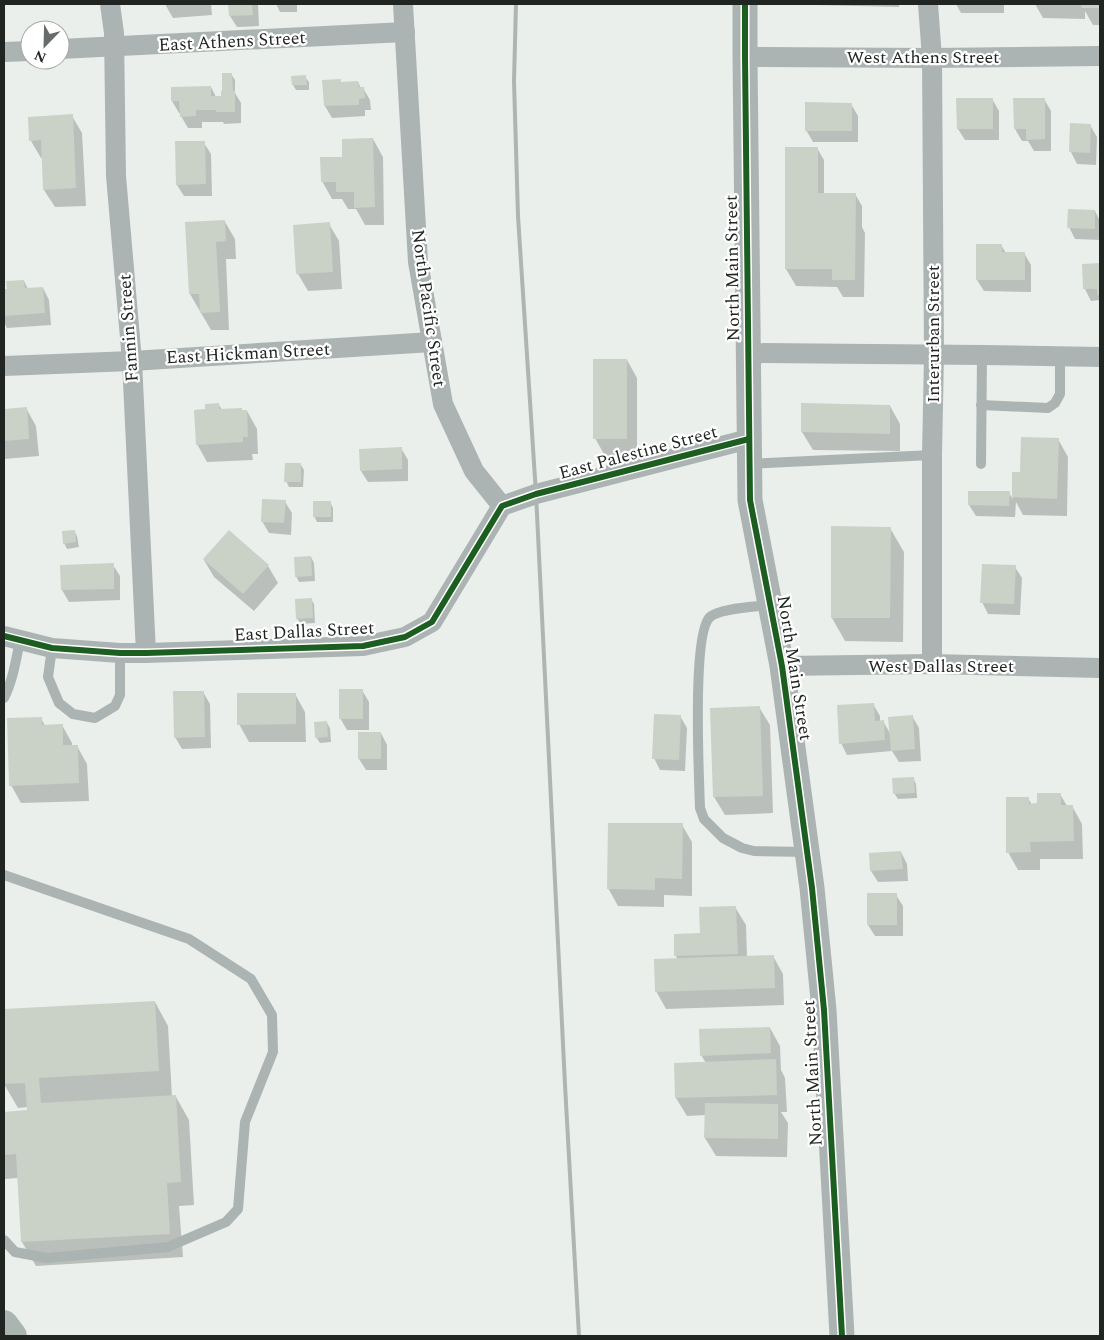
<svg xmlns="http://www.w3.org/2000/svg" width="1104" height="1340" viewBox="0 0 1104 1340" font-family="Spectral,serif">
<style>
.shadow{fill:#0003}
.building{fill:#cad1c6}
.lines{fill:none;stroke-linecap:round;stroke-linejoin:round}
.service{stroke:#acb4b3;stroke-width:10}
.minor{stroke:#acb4b3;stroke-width:20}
.tertiary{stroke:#acb4b3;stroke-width:25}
.secondary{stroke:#aab4b1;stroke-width:28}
.rail{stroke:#aeb5b3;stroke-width:4}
.cycleway-casing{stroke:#fff;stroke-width:9}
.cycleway{stroke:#1b5e20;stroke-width:6}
.labels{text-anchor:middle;stroke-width:4.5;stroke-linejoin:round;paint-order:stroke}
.street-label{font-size:18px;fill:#212522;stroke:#fff}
</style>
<rect width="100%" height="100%" fill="#eaefec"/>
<g class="shadow">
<polygon points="166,4 211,4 212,15 173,18 166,6"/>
<polygon points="229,4 258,4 259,26 237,27 230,16"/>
<polygon points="277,4 297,4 297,12 280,12 277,6"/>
<polygon points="813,4 899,4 899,7 813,5"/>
<polygon points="956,4 1004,4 1004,13 961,13"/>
<polygon points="1035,4 1100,4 1100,25 1093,25 1085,11 1085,19 1043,18"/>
<polygon points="231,74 235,80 235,93 241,103 241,123 224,124 223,122 202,122 202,128 188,128 181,116 181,113 179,113 172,101 211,87 216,97 222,97"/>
<polygon points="293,77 305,77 309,82 309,90 296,90 293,85"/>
<polygon points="358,82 361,88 363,88 370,100 371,110 365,110 365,116 332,118 325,106 341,83"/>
<polygon points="992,99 999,111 999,140 965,140 958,129"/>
<polygon points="1015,99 1044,99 1051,111 1051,151 1034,151 1028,141 1022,141 1015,129"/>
<polygon points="851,104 858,116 858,142 813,142 806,130"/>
<polygon points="72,116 82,133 86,206 55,207 44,190 43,158 41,158 31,141"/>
<polygon points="1090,125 1097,137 1096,165 1077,164 1071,152"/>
<polygon points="373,139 383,157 384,225 365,225 356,209 348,209 342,199 332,199 322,181 343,158"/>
<polygon points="204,143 211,154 212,196 184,196 177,185"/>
<polygon points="817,148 824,160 824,194 855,194 862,206 862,227 865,233 864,297 843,297 837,287 796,286 786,269"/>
<polygon points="1095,211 1100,221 1100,240 1075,239 1069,227"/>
<polygon points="225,222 235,239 236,259 226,259 229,330 211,330 190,294"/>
<polygon points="329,224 339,241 342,289 308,291 298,274"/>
<polygon points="1001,245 1006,253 1024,253 1031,265 1031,292 984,291 977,280"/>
<polygon points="1100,264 1100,300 1091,301 1085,289 1083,265"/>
<polygon points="24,281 28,289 43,288 49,300 51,325 7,328 4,322 4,290 8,290"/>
<polygon points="627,360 637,378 637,456 605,456 595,438"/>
<polygon points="219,405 222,410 247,411 257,429 258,454 252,454 253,460 207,462 197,444 206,410"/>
<polygon points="890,406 900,424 900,451 813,450 802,432"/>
<polygon points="26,408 36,426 39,456 4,459 4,410"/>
<polygon points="1058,439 1068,457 1067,516 1023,515 1016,502 1015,517 976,516 969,505 1009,493 1013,499 1013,473 1022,474"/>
<polygon points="401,448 408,460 408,481 368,482 361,471"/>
<polygon points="301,465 304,470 303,487 289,487 286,481"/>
<polygon points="285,502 292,513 291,535 269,533 262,521"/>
<polygon points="330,502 333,508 333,522 317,522 314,516"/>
<polygon points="890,528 904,552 903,642 845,641 832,618"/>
<polygon points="74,531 77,536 79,547 67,549 64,543"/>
<polygon points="311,557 314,563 315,581 299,582 296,576"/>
<polygon points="204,560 268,566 278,583 254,611 214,577"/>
<polygon points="113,565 120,576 120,600 69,602 62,590 61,566"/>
<polygon points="1015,567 1022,578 1020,615 988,614 982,602"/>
<polygon points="311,599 314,604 315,623 300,624 297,618"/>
<polygon points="362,690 369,702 369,730 347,730 340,718"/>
<polygon points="203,692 210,704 211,748 182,749 175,737"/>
<polygon points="295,694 305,712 306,742 249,742 239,724"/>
<polygon points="873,704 880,716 880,722 883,721 891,735 912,716 919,728 921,761 899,762 892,751 847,755 841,743"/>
<polygon points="759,707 770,725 773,813 725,815 714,797"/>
<polygon points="680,716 687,728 685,771 660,770 654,758"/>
<polygon points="41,718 45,726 62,725 72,743 72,746 77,746 87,764 89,801 21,803 11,785"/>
<polygon points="327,723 330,728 331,742 320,743 316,737"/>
<polygon points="381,733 387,745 387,770 366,770 359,759"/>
<polygon points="913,778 916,784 917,798 898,799 894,793"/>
<polygon points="1060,794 1067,806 1072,806 1082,824 1083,859 1040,859 1040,870 1018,870 1008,852 1028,798 1032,805 1038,805"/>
<polygon points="682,825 692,842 692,896 664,895 664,907 618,906 608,888"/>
<polygon points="901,852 907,864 908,881 878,882 871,871"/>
<polygon points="896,895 903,906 903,936 875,936 868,925"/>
<polygon points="735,907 746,925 747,957 773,956 783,974 784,1005 666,1009 656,991 678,960 676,956"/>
<polygon points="155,1002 168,1026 172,1097 176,1097 189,1120 194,1205 179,1206 183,1257 36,1266 22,1242 18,1178 4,1179 4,1113 28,1112 28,1107 18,1108 4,1084 4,1011"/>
<polygon points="770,1028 780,1046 781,1070 785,1078 787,1112 781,1112 788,1123 787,1157 716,1156 705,1138 706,1115 687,1116 676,1098 675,1064 706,1063 701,1055"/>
</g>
<g class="building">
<polygon points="228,4 252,4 253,15 229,16"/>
<polygon points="1082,4 1100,4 1100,8 1081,8"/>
<polygon points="222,73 232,73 233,91 235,91 235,112 216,112 216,110 196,110 196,116 180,117 179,101 171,101 171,87 211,86 211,96 221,96 221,91 222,91"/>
<polygon points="306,75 307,85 292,85 291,76"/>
<polygon points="341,79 341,82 358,81 359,87 364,87 365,98 359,99 359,105 324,106 322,80"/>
<polygon points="956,98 993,98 993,129 957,129"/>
<polygon points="1013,98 1045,98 1045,139 1026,140 1026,129 1014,129"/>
<polygon points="805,102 852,103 852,131 805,131"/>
<polygon points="73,114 76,188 43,190 41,140 29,141 28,117"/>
<polygon points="1070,123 1091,124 1090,153 1069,152"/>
<polygon points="373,138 375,207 354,208 354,192 336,192 336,182 321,182 320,157 342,157 342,139"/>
<polygon points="175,141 205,141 206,184 176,185"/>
<polygon points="785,147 818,147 818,193 856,193 855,280 832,280 832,269 785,269"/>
<polygon points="1068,209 1095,210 1095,229 1067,228"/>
<polygon points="225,220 226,241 216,242 220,312 200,313 199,294 189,294 185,222"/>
<polygon points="330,222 333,272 296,274 293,225"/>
<polygon points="976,244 1002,244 1002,252 1025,252 1025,280 976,280"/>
<polygon points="1100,263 1100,295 1097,295 1097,289 1083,289 1082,264"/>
<polygon points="24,280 25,288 43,287 45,313 4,316 4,289 7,289 6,281"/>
<rect x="593" y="359" width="34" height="80"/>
<polygon points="219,403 219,409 242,408 242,410 247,410 248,437 243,437 243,442 196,445 194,410 205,409 205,404"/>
<polygon points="801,403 890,405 890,434 801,432"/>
<polygon points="27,407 29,439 4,441 4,409"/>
<polygon points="1021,437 1059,438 1057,499 1012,497 1012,472 1020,472"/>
<polygon points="402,447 402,469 360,471 359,449"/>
<polygon points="285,463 301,463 301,482 284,482"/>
<polygon points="968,491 1010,491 1009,506 968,505"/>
<polygon points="262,499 286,500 284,523 261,522"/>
<rect x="313" y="501" width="18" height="16"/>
<polygon points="831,526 891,527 890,618 831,618"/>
<polygon points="75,530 76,542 63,544 62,531"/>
<polygon points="229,530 269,565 243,594 203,559"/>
<polygon points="311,556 312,576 295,577 294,557"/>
<polygon points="114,563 114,589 61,590 60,565"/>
<polygon points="982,564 1016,565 1014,604 980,603"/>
<polygon points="312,598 313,618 296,619 295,599"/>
<rect x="339" y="689" width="24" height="30"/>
<polygon points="173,691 204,691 205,737 174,738"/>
<polygon points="237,693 296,693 296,724 237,725"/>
<polygon points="874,703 875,721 884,720 885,740 839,744 837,705"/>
<polygon points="760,706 763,796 713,797 710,708"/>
<polygon points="654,714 681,715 679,760 652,759"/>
<polygon points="913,715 915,749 891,751 888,717"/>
<polygon points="42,717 42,725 63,724 63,745 78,745 79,783 9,786 7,718"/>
<polygon points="327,721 328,737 315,738 314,722"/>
<rect x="358" y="732" width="23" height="27"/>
<polygon points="914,777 915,793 893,794 892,778"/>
<polygon points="1037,793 1061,793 1061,805 1073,805 1074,841 1030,842 1031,852 1006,853 1006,797 1029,797 1029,804 1037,803"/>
<polygon points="608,823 683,823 682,879 655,878 655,890 607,889"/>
<polygon points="901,851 903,869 870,871 869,853"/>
<rect x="867" y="893" width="30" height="32"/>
<polygon points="736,906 738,954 674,956 674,934 700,933 699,907"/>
<polygon points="774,955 775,988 655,992 654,959"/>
<polygon points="155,1001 159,1071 39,1078 41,1103 176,1095 181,1182 167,1183 170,1234 21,1242 16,1154 4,1155 4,1112 27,1110 25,1083 4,1084 4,1009"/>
<polygon points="770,1027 771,1053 700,1056 699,1029"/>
<polygon points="776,1059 777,1095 675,1098 674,1063"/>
<polygon points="705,1103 778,1104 778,1139 704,1138"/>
</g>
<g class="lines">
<g class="service">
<polyline points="981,405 1048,408 1055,403 1060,394 1060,356"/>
<polyline points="749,464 932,455"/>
<polyline points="981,464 982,355"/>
<path d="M769,605C755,607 720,608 710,617C692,633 699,778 700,808L704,819L723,838L742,848L754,851L807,852"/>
<polyline points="52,648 48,677 59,703 73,714 95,718 115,706 120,695 120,653"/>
<path d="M4,698C13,680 16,660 20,640"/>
<polyline points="4,875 189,939 251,979 272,1015 273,1052 245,1122 238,1209 226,1222 168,1247 47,1258 15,1252 4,1240"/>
</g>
<g class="minor">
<polyline points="110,4 114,33 116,176 132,361 146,653"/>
<polyline points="403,4 418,262 443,404 474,471 502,506"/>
<polyline points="928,4 932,58 934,355 932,455 932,664"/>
<polyline points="60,49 405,32"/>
<polyline points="4,52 30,51"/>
<polyline points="745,57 932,58 1100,56"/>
<polyline points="748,353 982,355 1100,357"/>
<polyline points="4,366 132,361 432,342"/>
<polyline points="4,636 52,648 120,653 146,653 363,646 405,637 432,622 502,506 536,494 749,439"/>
<polyline points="782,666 932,664 1100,668"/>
</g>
<polyline class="tertiary" points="745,4 745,57 750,500 782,666 812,888 824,1010 842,1336"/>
<polyline class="secondary" points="4,1324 13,1336"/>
<polyline class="rail" points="516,4 514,81 518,216 536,494 565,1085 579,1336"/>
<defs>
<g id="cycleway">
<polyline points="745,4 745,57 750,500 782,666 812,888 824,1010 842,1336"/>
<polyline points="4,636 52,648 120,653 146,653 363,646 405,637 432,622 502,506 536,494 749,439"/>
</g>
</defs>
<use href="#cycleway" class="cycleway-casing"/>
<use href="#cycleway" class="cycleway"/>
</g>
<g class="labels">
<g class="street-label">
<text transform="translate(232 41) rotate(-3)" y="6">East Athens Street</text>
<text x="923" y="63">West Athens Street</text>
<text transform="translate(732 268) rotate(-91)" y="6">North Main Street</text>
<text transform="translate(429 308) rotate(82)" y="6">North Pacific Street</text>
<text transform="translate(128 328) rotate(-94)" y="6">Fannin Street</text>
<text transform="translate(933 334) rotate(-90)" y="6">Interurban Street</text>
<text transform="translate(248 353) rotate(-3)" y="6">East Hickman Street</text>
<text transform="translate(638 452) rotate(-15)" y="6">East Palestine Street</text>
<text transform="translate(304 631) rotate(-3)" y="6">East Dallas Street</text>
<text x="941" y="672">West Dallas Street</text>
<text transform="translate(795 668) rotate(81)" y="6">North Main Street</text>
<text transform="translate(812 1073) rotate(-93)" y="6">North Main Street</text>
</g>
</g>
<rect width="1104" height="1340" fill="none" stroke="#212522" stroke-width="10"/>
<g transform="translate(45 45) rotate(203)"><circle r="24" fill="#ffffff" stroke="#a6a8a7"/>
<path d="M0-4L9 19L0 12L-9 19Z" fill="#676c69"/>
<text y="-8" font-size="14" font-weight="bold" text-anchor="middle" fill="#212522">N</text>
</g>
</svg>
